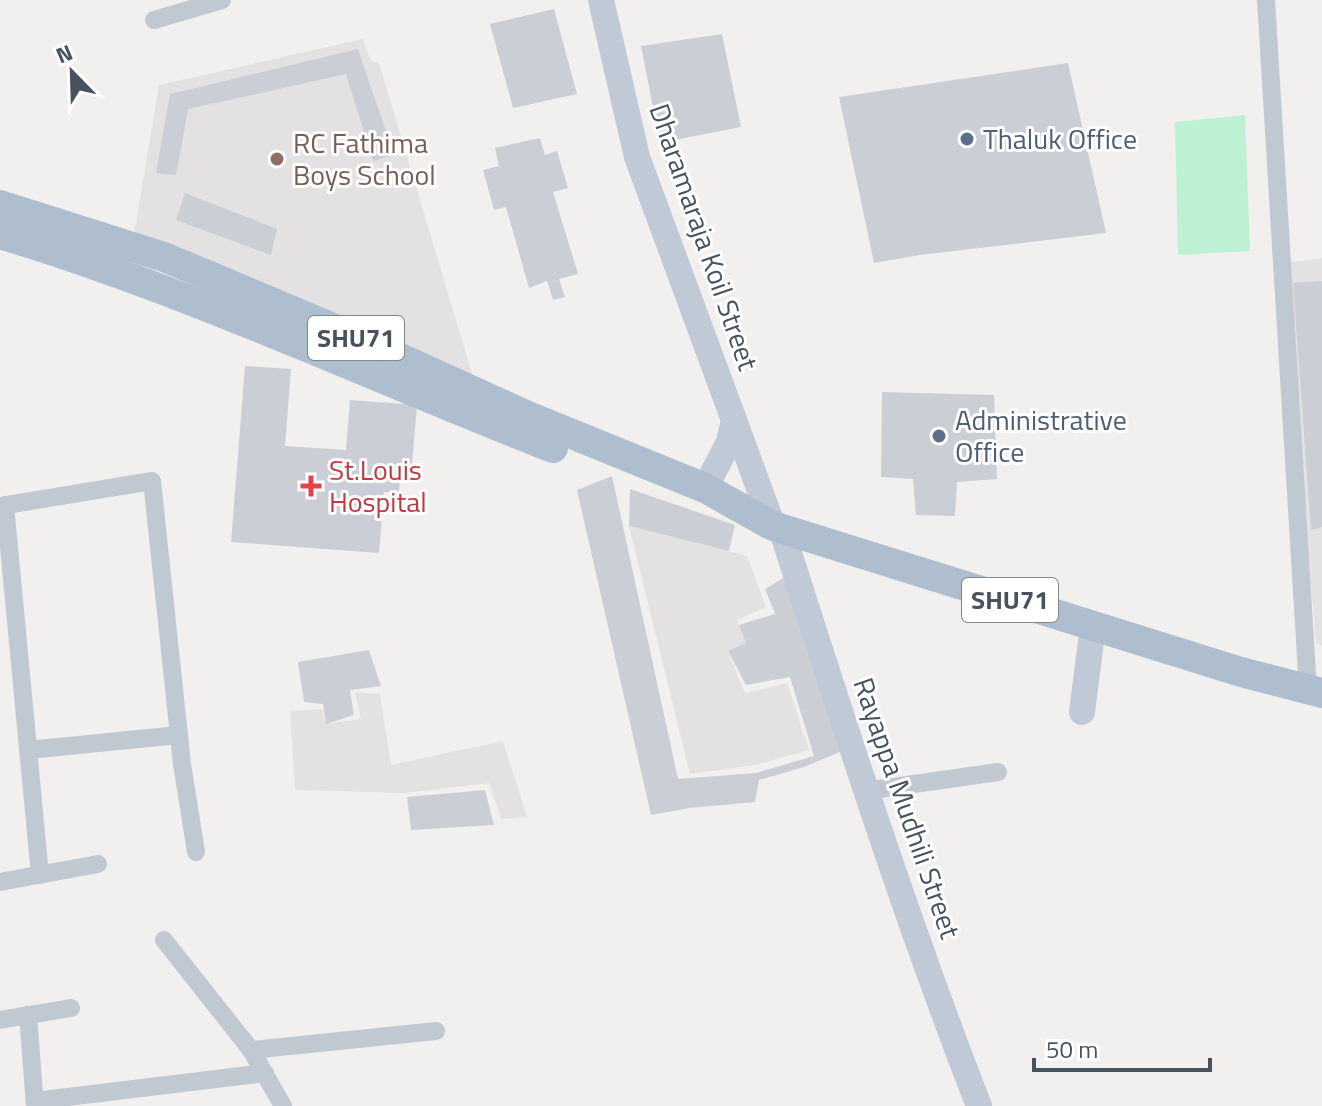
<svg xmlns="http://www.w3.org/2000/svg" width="1322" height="1106" viewBox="0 0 1322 1106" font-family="'Titillium Web',sans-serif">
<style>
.education{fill:#e3e1e1}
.green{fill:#bef0d3}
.building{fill:#cbced5}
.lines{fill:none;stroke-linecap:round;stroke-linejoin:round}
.street{stroke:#c0c9d2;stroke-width:18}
.secondary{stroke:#c0cad6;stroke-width:26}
.primary{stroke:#afbecf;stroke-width:30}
.service-dot{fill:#5c6f8a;stroke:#fff;stroke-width:3}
.education-dot{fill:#8d6e63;stroke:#fff;stroke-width:3}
.health-dot{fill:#e0444e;stroke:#fff;stroke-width:3}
.labels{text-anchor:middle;stroke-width:6;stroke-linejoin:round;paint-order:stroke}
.shield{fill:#fff;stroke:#7e868e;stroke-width:2}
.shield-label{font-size:26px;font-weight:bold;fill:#47525d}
.service-label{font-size:28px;fill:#4e5e75;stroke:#fff;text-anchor:start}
.education-label{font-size:28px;fill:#785e54;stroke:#fff;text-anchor:start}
.street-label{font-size:28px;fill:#47525d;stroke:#fff}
.health-label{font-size:28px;fill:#be3a42;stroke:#fff;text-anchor:start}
</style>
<rect width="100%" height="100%" fill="#f2f0ef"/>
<g class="education">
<polygon points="363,39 371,61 379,63 473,377 134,234 159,85"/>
<polygon points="1322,258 1322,645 1316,644 1284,263"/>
<polygon points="629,526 747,556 766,607 737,620 746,643 728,652 745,693 787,683 809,750 755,765 690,774"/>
<polygon points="355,692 380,694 391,765 503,741 527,817 501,819 489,783 404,793 295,790 290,711 322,709 326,724 361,719"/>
</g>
<polygon class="green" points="1245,115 1250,251 1178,255 1175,122"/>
<g class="building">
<polygon points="554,9 577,94 513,108 490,24"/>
<polygon points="722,34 741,127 660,143 641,46"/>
<polygon points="358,49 394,155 373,161 346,74 188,109 176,175 156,173 170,94"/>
<polygon points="1068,63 1106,233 920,255 874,263 839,97"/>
<polygon points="540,138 545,155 557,151 568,188 553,192 578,274 559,279 565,297 553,300 547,281 529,288 506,207 494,210 483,170 499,166 495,148"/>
<polygon points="185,193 277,229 271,255 176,220"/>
<polygon points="1322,281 1322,527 1311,530 1293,283"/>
<polygon points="245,366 291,369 285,446 346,450 350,400 417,405 411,476 400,475 399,493 384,492 379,553 231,542"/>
<polygon points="882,392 994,395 997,479 957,482 955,516 916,515 913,479 881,477"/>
<polygon points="612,476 678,779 756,773 814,756 790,677 746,685 728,651 746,643 739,625 775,614 765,589 785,577 842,751 804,767 759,780 755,802 690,808 651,815 577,490"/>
<polygon points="630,489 735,525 729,551 629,526"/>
<polygon points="369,650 381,686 350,690 354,715 326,724 323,704 304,702 298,662"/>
<polygon points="485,790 494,825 411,830 407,797"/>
</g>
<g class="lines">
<g class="street">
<polyline points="1266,0 1308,690"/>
<polyline points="154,20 222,0"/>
<polyline points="5,505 40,875"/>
<polyline points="0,506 152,481 182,764 196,852"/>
<polyline points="28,750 179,735"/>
<polyline points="865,791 998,772"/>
<polyline points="0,882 98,864"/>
<polyline points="164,940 251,1050 283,1106"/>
<polyline points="28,1015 35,1106"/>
<polyline points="0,1020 71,1008"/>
<polyline points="251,1050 436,1031"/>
<polyline points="35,1101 265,1073"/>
</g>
<g class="secondary">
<polyline points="601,0 637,157 734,420 729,442 705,488"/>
<polyline points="734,420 773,526"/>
<path d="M781,528C843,722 905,916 979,1106"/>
<polyline points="1082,712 1093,626"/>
</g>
<g class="primary">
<polyline points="0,205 164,257 345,333 530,417 705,488 773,526 1241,672 1322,693"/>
<path d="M0,234C189,291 369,376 553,448"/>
</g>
</g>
<g class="service-dot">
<circle cx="967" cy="139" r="8"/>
<circle cx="939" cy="436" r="8"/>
</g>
<circle class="education-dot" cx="277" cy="159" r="8"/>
<path class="health-dot" d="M307 474h8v8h8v8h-8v8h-8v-8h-8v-8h8z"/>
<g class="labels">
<g class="shield">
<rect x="308" y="316" width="96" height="44" rx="6"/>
<rect x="962" y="578" width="96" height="44" rx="6"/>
</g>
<g class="shield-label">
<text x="356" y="347">SHU71</text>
<text x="1010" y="609">SHU71</text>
</g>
<g class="service-label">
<text x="983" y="149">Thaluk Office</text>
<text x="955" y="430">Administrative<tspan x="955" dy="32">Office</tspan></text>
</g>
<g class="education-label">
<text x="293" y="153">RC Fathima<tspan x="293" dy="32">Boys School</tspan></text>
</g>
<g class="street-label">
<text transform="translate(704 237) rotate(71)" y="10">Dharamaraja Koil Street</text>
<text transform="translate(907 808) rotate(71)" y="10">Rayappa Mudhili Street</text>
</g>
<g class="health-label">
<text x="329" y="480">St.Louis<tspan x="329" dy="32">Hospital</tspan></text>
</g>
</g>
<g transform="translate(72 72) rotate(337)" stroke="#ffffff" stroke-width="6" paint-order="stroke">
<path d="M0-6L14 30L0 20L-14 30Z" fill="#47525d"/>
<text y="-12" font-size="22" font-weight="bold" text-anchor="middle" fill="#47525d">N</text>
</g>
<path d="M1034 1058v12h176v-12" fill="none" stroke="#47525d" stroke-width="4"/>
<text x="1046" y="1058" font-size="24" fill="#47525d" stroke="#ffffff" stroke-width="6" paint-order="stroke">50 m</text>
</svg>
